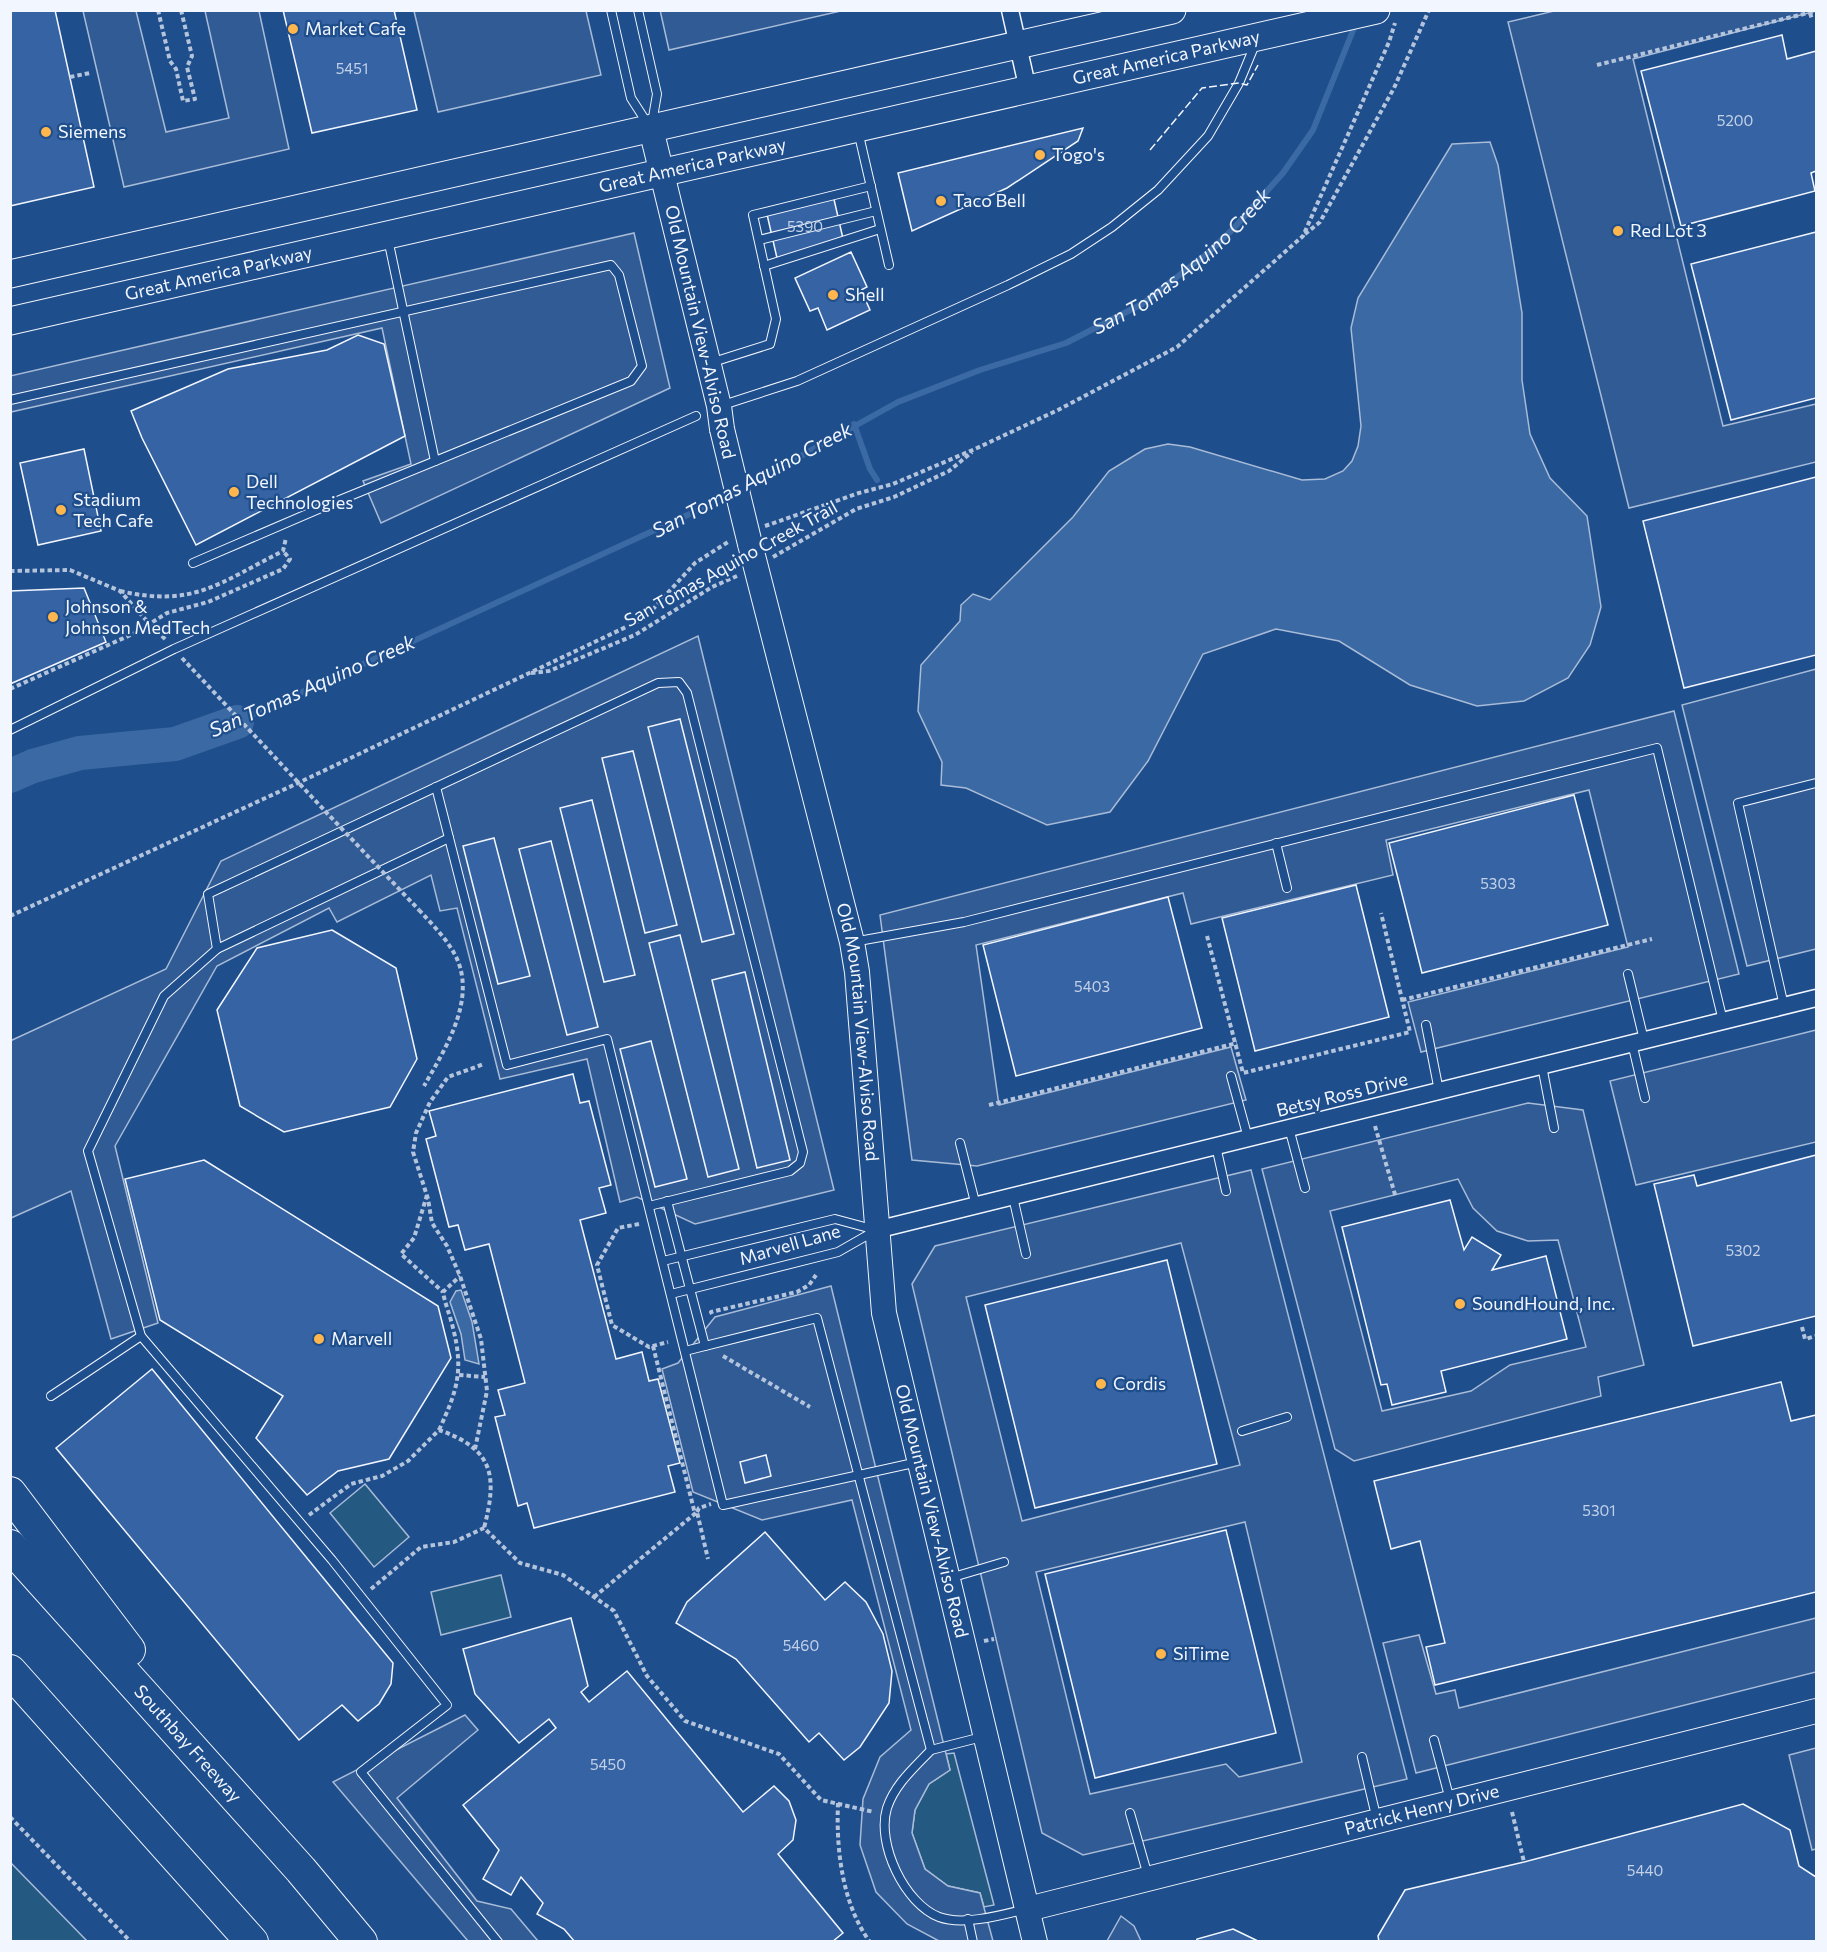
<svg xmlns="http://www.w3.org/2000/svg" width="1827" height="1952" viewBox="0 0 1827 1952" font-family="Commissioner,sans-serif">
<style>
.green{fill:#245a82;stroke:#a8bbd7;stroke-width:1.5}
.parking{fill:#305b95;stroke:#a8bbd7;stroke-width:1.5;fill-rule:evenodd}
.water{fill:#3b69a3;stroke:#a8bbd7;stroke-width:1.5}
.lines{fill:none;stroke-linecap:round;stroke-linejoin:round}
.stream{stroke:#3b69a3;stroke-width:6}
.river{stroke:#3b69a3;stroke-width:34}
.building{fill:#3563a3;stroke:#f2f6ff;stroke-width:1.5}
.lane-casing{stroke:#f2f6ff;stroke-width:10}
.street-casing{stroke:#f2f6ff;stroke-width:19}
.secondary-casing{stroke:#f2f6ff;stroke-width:26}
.primary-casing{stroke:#f2f6ff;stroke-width:29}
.highway-casing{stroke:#f2f6ff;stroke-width:34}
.path{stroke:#b3c4dc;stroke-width:4;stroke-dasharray:4.5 3;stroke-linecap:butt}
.lane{stroke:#1f4e8c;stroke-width:8}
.street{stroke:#1f4e8c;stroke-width:16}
.secondary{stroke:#1f4e8c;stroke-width:24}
.primary{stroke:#1f4e8c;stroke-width:27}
.highway{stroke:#1f4e8c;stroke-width:32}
.secondary-bridge-casing{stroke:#f2f6ff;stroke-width:26;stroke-linecap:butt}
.path-bridge{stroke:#b3c4dc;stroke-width:4;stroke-dasharray:4.5 3;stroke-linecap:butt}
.secondary-bridge{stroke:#1f4e8c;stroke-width:24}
.fence{stroke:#f2f6ff;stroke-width:1.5;stroke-dasharray:8 3;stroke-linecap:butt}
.poi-dot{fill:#ffb74d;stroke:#1f4e8c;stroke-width:2}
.labels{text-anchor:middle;stroke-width:4.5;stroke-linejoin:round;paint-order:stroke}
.number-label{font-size:15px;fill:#c3d1e8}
.poi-label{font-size:18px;fill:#f2f6ff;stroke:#1f4e8c;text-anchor:start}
.street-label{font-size:18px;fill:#f2f6ff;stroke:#1f4e8c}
.water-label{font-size:20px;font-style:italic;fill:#f2f6ff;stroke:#1f4e8c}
</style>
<rect width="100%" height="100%" fill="#1f4e8c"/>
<g class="green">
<polygon points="365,1484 409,1537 374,1567 330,1513"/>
<polygon points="501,1575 511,1617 441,1635 431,1592"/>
<polygon points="954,1753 994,1905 984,1907 980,1893 948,1886 925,1869 912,1833 915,1810 929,1784 950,1770 946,1754"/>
<polygon points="10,1863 11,1863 87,1941 11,1941"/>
</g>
<g class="parking">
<polygon points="660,10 841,10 841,11 669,50"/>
<polygon points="1558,10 1816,11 1633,59 1723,426 1816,404 1816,462 1629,508 1508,22"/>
<polygon points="83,11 136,11 166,132 229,118 205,11 259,11 289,149 124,187"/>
<polygon points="414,11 586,11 601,75 438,112"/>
<polygon points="634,233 670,388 381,523 363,481 411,464 382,328 11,412 10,376"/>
<polygon points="698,636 834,1190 695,1224 637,1197 620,1202 587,1059 500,1079 457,908 440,911 431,875 337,922 329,908 217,966 115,1146 158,1323 111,1339 71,1191 11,1218 10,1041 166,969 221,861"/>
<polygon points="1816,669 1816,949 1747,966 1682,705"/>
<polygon points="1674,711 1739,974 1421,1052 1408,1002 1628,947 1589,790 1386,840 1393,875 1191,924 1183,893 976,945 999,1105 1231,1047 1246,1100 977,1166 912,1160 880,915"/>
<polygon points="1816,1030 1816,1142 1636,1185 1610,1081"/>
<path d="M1528,1103L1583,1110L1644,1365L1598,1377L1601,1396L1354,1461L1335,1449L1262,1169ZM1458,1179L1473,1208L1497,1231L1528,1241L1558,1240L1586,1347L1510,1365L1471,1391L1382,1411L1330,1211Z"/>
<path d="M1251,1170L1407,1779L1083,1855L1042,1833L912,1284L935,1246ZM1181,1243L1240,1465L1022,1521L966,1297ZM1245,1522L1302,1762L1239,1777L1226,1764L1090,1794L1036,1572Z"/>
<polygon points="831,1286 950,1770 929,1784 915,1810 912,1833 925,1869 948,1886 980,1893 993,1941 939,1941 907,1924 876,1892 860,1845 863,1799 880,1757 911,1730 852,1500 762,1520 693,1492 662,1369 678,1363 715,1317"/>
<polygon points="1816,1618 1816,1672 1416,1773 1383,1643 1419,1635 1436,1694 1455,1690 1459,1708"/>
<polygon points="465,1715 478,1730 397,1798 477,1901 511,1909 538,1941 468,1941 333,1782"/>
<polygon points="1816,1748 1816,1849 1812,1850 1789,1755"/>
<polygon points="1121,1916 1134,1926 1141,1941 1107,1941"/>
</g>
<g class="water">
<polygon points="1490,142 1498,165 1522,313 1522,380 1530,434 1550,478 1587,516 1601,607 1590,645 1568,678 1524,701 1477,706 1410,685 1339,641 1276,629 1203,654 1148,761 1110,812 1047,825 966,788 941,785 942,762 918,711 921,665 960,621 961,605 973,594 990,600 1073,517 1109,471 1145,449 1168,444 1190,447 1302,480 1325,479 1343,471 1352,461 1358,446 1361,426 1351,328 1358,298 1452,144"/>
<polygon points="461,1290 472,1322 479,1364 465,1360 461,1334 450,1302 456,1291"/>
</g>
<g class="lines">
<g class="stream">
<polyline points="854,424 870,469 877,480"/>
<path id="s1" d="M743,488L898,402L980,370L1066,343L1142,304L1208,253L1234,228L1283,173L1313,130L1356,23"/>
<polyline points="237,722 731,495"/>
</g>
<polyline class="river" points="10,776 33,766 80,753 175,744 237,722"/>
</g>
<g class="building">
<polygon points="10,10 55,10 94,187 10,206"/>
<polygon points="283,10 394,10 417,110 312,133"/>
<polygon points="1782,35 1787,59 1816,51 1816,171 1811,173 1815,191 1681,226 1641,71"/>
<polygon points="1083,128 1078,141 1007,188 912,231 898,173"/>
<polygon points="833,195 844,243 777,258 766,210"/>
<polygon points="1816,232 1816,398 1731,420 1691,264"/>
<polygon points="851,252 867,287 861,290 870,310 827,330 818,308 810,311 795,278"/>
<polygon points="358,335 384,344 405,436 196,545 142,438 131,411 228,369 327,350"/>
<polygon points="84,449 101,531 38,545 20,463"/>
<polygon points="1816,477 1816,655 1684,688 1643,521"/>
<polygon points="84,588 106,642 10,684 10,591"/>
<polygon points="680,719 734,934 702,942 648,727"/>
<polygon points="633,751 677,925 645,933 602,758"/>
<polygon points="1574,795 1608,925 1422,973 1389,843"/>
<polygon points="592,800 635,975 604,982 560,808"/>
<polygon points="494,838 530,976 498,984 463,846"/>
<polygon points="551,841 598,1027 567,1035 519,849"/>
<polygon points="1356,885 1389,1017 1255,1051 1222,918"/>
<polygon points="1168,897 1202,1028 1016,1076 983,945"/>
<polygon points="332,930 396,968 417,1059 390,1107 284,1132 240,1106 217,1010 257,948"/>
<polygon points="680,935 739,1169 708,1177 649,943"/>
<polygon points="745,972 790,1160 757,1168 712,980"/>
<polygon points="651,1041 687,1179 655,1187 620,1049"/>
<polygon points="573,1074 580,1103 589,1101 611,1185 599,1188 606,1213 580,1220 616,1359 642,1352 649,1381 658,1379 680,1463 668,1466 675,1492 534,1528 527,1503 518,1506 495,1417 505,1415 498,1390 525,1383 489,1244 465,1250 458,1225 449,1227 426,1139 436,1136 429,1111"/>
<polygon points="1816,1155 1816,1316 1693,1346 1654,1184 1694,1175 1697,1186"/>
<polygon points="204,1160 438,1306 451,1358 389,1459 338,1471 307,1495 256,1438 283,1396 160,1320 125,1179"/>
<polygon points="1450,1200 1464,1250 1472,1237 1501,1255 1492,1270 1546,1256 1567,1339 1441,1371 1446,1392 1392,1405 1387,1384 1381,1385 1342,1227"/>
<polygon points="1167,1260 1217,1464 1035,1508 985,1305"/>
<polygon points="152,1369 393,1663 391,1684 379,1704 358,1721 342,1705 299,1740 56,1448"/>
<polygon points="1781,1382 1791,1421 1816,1415 1816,1592 1435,1685 1426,1647 1445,1643 1420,1541 1391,1549 1374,1481"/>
<polygon points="766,1455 771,1476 745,1483 740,1462"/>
<polygon points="1226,1530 1276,1733 1095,1778 1045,1574"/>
<polygon points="765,1532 825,1600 845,1582 866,1602 883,1634 892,1671 889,1703 860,1747 844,1760 819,1733 809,1742 736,1659 676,1623 687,1602"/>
<polygon points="571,1618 588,1686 581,1692 589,1702 627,1671 743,1812 774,1786 789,1801 796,1820 793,1840 778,1854 843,1933 832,1942 575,1942 564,1929 537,1914 543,1903 521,1877 511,1895 483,1879 499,1850 463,1805 556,1728 549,1719 519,1743 475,1694 463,1649"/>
<polygon points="1743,1804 1790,1830 1799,1866 1816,1877 1816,1942 1379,1942 1378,1936 1405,1890 1524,1862"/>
<polygon points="1233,1929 1260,1942 1196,1942 1197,1939"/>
</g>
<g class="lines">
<defs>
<g id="lane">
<polyline points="611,10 631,98 649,126"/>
<polyline points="638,10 657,94 652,123"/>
<polyline points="858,131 889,265"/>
<polyline points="388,239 435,461"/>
<polyline points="759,240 876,211"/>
<polyline points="764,266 880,229"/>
<polyline points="710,363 770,344 776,319 753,215 871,186"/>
<polyline points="10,400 611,265 619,275 642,366 631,381 335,502 193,563"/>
<polyline points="720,406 797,381 1008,285 1071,254 1112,227 1158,190 1208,136 1239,83 1256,42"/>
<polyline points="10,730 174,649 696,416"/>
<polyline points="436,787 507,1065 607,1039 723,1505 918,1462"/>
<polyline points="449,838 217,949 208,894 658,683 679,682 687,693 803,1152 800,1163 790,1171 649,1206"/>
<polyline points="1276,843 1287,888"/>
<polyline points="853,942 964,922 1657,748 1723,1021"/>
<polyline points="217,949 164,996 88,1151 141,1336 332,1560 447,1705 361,1772 498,1942"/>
<polyline points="1628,974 1644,1040"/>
<polyline points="1784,1006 1738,803 1816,783"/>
<polyline points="1426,1025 1439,1091"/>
<polyline points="1632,1043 1645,1098"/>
<polyline points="1542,1066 1554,1128"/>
<polyline points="1231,1076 1248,1138"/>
<polyline points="1289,1128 1305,1188"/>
<polyline points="960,1143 976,1206"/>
<polyline points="1216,1146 1226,1191"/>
<polyline points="1013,1197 1026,1254"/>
<polyline points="667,1201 705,1346"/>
<polyline points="663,1261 835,1219 876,1230"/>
<polyline points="671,1294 838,1252 873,1232"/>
<polyline points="685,1351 817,1318 931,1750 982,1737"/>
<polyline points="51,1396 141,1336"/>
<polyline points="1242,1431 1287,1417"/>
<polyline points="950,1578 1004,1562"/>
<polyline points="1434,1740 1450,1800"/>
<path d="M931,1750C914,1768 895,1784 887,1808C876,1844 905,1904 939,1917C963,1926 1002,1915 1026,1909"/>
<polyline points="1362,1757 1377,1820"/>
<polyline points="1130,1813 1148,1876"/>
<polyline points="968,1919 973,1942"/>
</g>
<g id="street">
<polyline points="1010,10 1028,90"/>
<polyline points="876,1230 1816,998"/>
</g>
<g id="secondary">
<polyline points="651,129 719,406 722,429"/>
<path id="s2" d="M750,544L852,942L857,972L884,1313L1035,1942"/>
<path id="s3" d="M1028,1909L1816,1711"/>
</g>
<g id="primary">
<polyline points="10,274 1172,10"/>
<path id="s4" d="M10,321L1376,10"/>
</g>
<g id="highway">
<polyline points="10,1493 129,1650"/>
<path id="s5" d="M10,1546L301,1870L361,1942"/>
<polyline points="10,1671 252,1942"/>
</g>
</defs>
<use href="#lane" class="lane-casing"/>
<use href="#street" class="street-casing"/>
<use href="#secondary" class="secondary-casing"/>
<use href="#primary" class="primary-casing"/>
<use href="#highway" class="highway-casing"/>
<g class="path">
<polyline points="158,10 170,61 176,69 183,101 195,99 187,67 192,56 181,10"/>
<polyline points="1810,13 1812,19"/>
<polyline points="1597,65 1816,11"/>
<polyline points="70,77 90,73"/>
<polyline points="1305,234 1320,222 1394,88 1429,10"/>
<polyline points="765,526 859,493 893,484 975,449 1058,410 1177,347 1303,236 1389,42 1395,23"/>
<polyline points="773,557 856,509 894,497 949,471 972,452"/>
<polyline points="10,571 70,570 120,591 146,620"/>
<path d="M120,591C194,608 219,583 283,551L286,538"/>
<polyline points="182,658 325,811"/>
<polyline points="531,673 549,671 635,635 712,587 737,576"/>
<polyline points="10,689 135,633 167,613 208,602 283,569 290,559 283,551"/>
<path d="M419,910C431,923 445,937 454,953C479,997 445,1049 424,1086"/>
<polyline points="10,916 298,783 645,618 695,563 728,542"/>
<polyline points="1207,936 1243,1073 1410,1032 1381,913"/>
<polyline points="1402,1000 1652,939"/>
<polyline points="989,1105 1237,1043"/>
<polyline points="1375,1126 1396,1198"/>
<polyline points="427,1195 414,1238 401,1254 443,1292"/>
<polyline points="639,1224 618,1228 597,1265 612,1325 649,1347 668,1342"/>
<polyline points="712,1314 711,1312 797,1292 809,1285 816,1275"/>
<polyline points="1802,1327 1805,1339 1816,1336"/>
<polyline points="653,1346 695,1514"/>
<polyline points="723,1356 810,1407"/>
<polyline points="459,1375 485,1377"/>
<path d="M439,1430C457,1391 464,1371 453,1328C450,1315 445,1304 443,1292L460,1276"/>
<polyline points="475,1449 487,1391 481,1339 460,1276 447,1246 432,1223 428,1199 413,1152 416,1133 430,1102 448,1077 484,1064"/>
<polyline points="697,1512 699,1508 711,1504"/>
<path d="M309,1515L351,1484L382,1476L408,1461L439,1430C493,1449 498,1475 484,1528"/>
<polyline points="371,1589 421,1547 454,1542 484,1528 520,1563 563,1575 614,1611 647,1676 685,1721 779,1754 821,1800 874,1812"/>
<polyline points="594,1597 697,1512 708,1559"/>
<polyline points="984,1641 994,1639"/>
<path d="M838,1803C836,1849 842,1904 870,1942"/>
<polyline points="1512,1812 1524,1862"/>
<polyline points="10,1817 131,1942"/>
</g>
<use href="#lane" class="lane"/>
<use href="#street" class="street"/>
<use href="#secondary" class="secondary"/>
<use href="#primary" class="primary"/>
<use href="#highway" class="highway"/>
<defs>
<polyline id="secondary-bridge" points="722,429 750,544"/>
</defs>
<use href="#secondary-bridge" class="secondary-bridge-casing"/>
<g class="path-bridge">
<polyline points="146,620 166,640"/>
<polyline points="325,811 419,910"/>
</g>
<use href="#secondary-bridge" class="secondary-bridge"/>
<polyline class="fence" points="1150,150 1202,88 1239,83 1247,85 1258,65"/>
</g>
<g class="poi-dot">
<circle cx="293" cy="29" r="6"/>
<circle cx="46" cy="132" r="6"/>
<circle cx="1040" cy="155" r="6"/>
<circle cx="941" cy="201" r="6"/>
<circle cx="1618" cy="231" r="6"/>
<circle cx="833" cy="295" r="6"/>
<circle cx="234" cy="492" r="6"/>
<circle cx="61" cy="510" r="6"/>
<circle cx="53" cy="617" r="6"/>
<circle cx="1460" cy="1304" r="6"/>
<circle cx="319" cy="1339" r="6"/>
<circle cx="1101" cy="1384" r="6"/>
<circle cx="1161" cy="1654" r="6"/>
</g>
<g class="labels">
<g class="number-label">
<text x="352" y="74">5451</text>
<text x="1735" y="126">5200</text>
<text x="805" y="232">5390</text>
<text x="1498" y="889">5303</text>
<text x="1092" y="992">5403</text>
<text x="1743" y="1256">5302</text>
<text x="1599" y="1516">5301</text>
<text x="801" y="1651">5460</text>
<text x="608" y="1770">5450</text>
<text x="1645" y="1876">5440</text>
</g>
<g class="poi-label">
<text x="305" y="35">Market Cafe</text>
<text x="58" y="138">Siemens</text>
<text x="1052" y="161">Togo's</text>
<text x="953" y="207">Taco Bell</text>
<text x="1630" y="237">Red Lot 3</text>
<text x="845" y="301">Shell</text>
<text x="246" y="488">Dell<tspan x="246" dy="21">Technologies</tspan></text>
<text x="73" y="506">Stadium<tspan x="73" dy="21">Tech Cafe</tspan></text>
<text x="65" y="613">Johnson &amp;<tspan x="65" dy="21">Johnson MedTech</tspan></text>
<text x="1472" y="1310">SoundHound, Inc.</text>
<text x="331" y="1345">Marvell</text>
<text x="1113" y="1390">Cordis</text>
<text x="1173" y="1660">SiTime</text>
</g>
<g class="street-label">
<text dy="6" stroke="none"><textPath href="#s4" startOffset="1186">Great America Parkway</textPath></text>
<text dy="6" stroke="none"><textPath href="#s4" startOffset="700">Great America Parkway</textPath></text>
<text dy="6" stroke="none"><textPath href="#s4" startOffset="214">Great America Parkway</textPath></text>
<text transform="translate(700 332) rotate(77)" y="6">Old Mountain View-Alviso Road</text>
<text transform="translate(731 564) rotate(-29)" y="6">San Tomas Aquino Creek Trail</text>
<text dy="6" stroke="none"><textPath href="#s2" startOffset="501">Old Mountain View-Alviso Road</textPath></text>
<text transform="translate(1342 1095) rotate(-14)" y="6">Betsy Ross Drive</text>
<text transform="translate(790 1245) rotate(-16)" y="6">Marvell Lane</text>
<text dy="6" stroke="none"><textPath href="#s2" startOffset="987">Old Mountain View-Alviso Road</textPath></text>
<text dy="6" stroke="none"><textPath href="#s5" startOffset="266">Southbay Freeway</textPath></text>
<text dy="6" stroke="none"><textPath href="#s3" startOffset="406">Patrick Henry Drive</textPath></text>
</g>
<g class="water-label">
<text dy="7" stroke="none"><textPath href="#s1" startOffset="498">San Tomas Aquino Creek</textPath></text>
<text transform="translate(752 480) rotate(-28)" y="7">San Tomas Aquino Creek</text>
<text transform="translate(312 686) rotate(-24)" y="7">San Tomas Aquino Creek</text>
</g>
</g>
<rect width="1827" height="1952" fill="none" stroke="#f2f6ff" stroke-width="24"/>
</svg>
